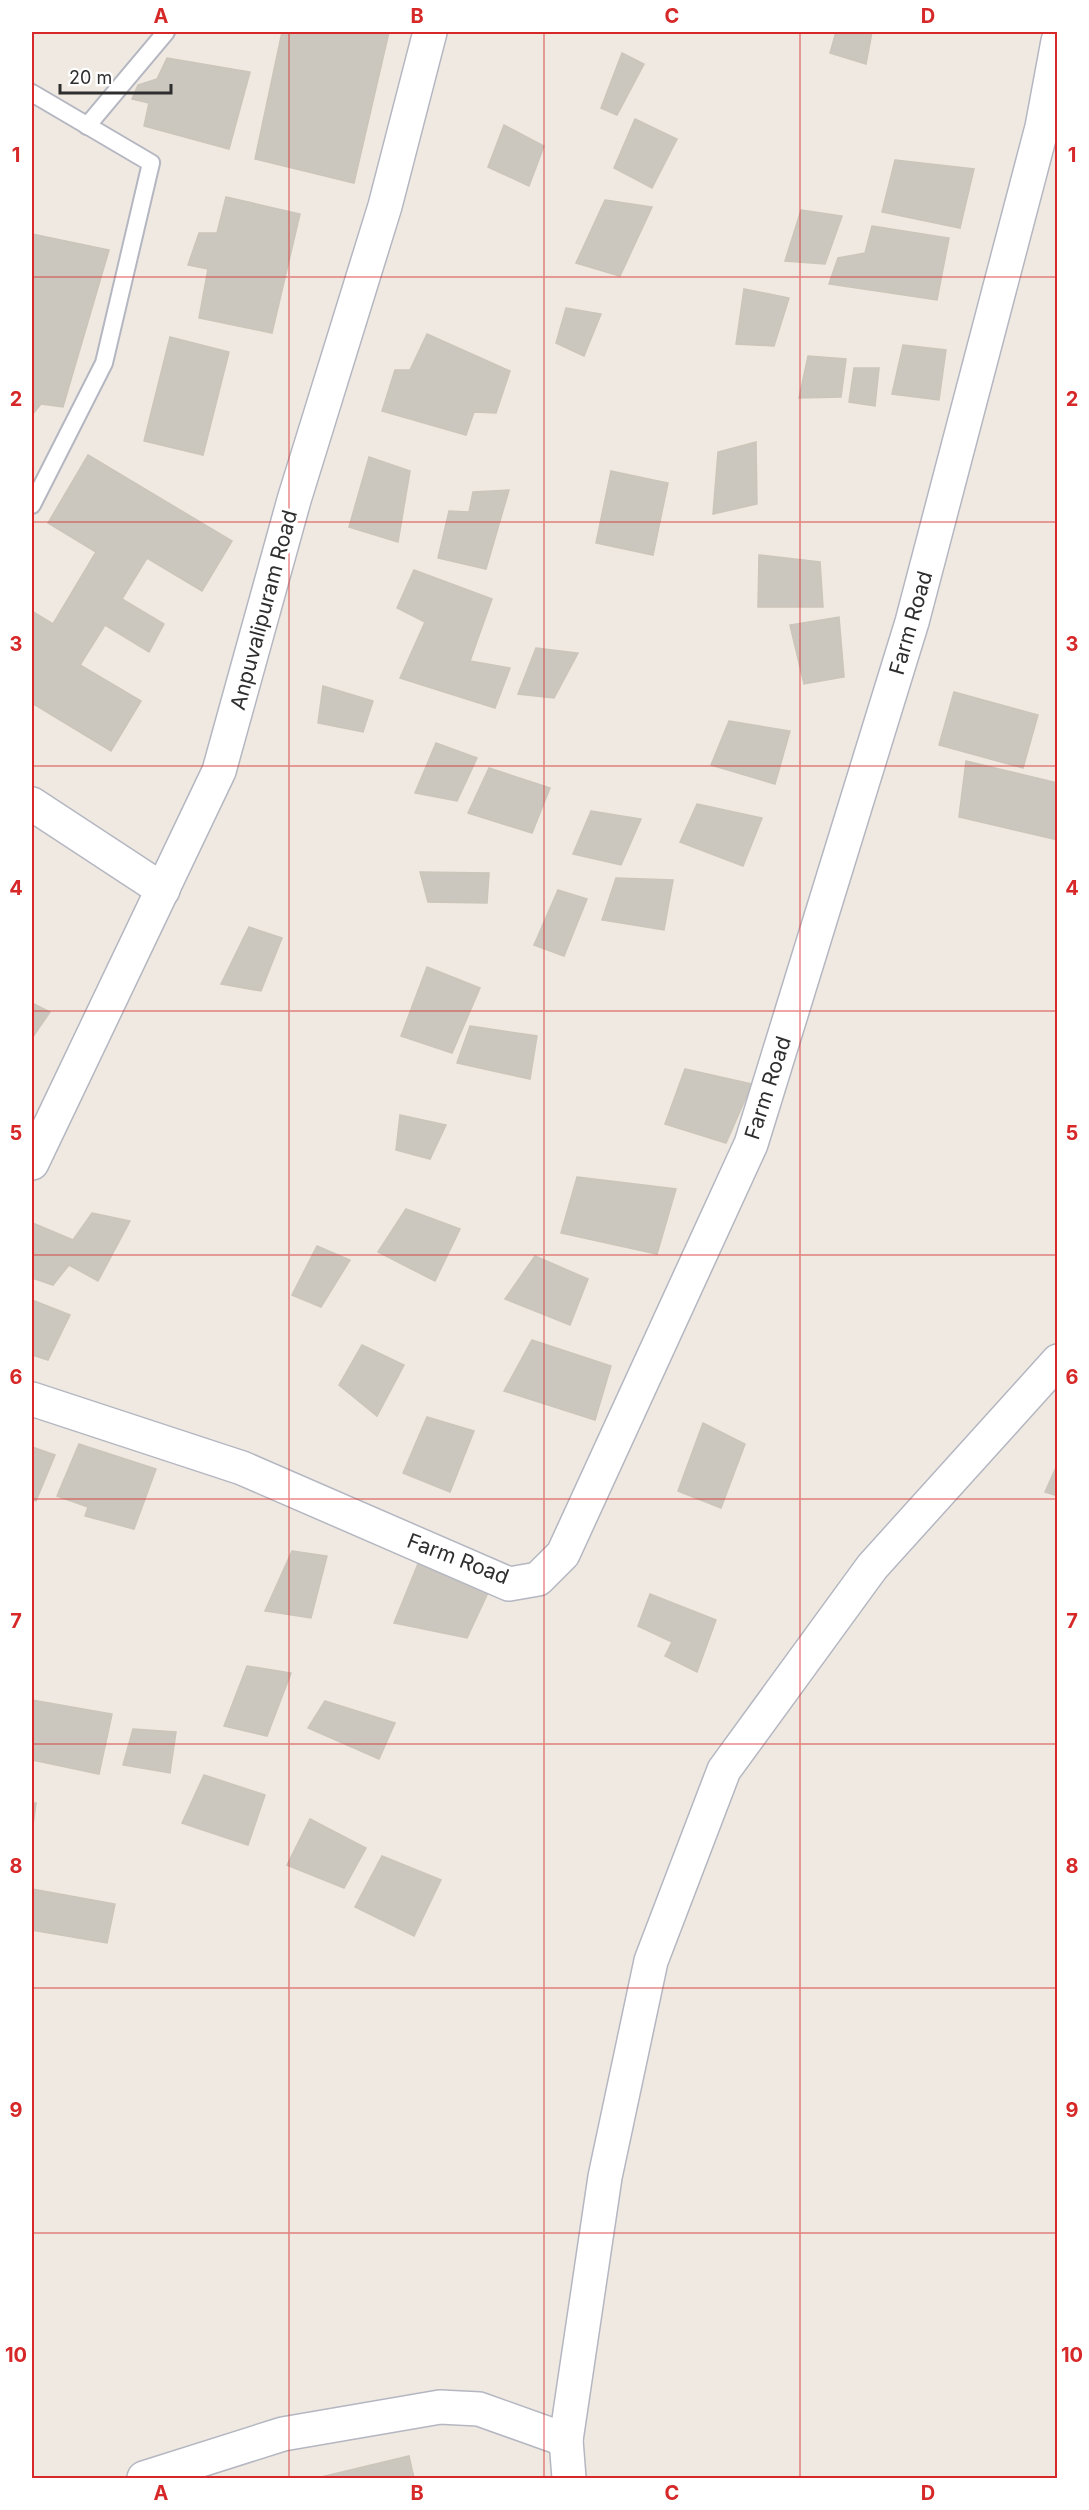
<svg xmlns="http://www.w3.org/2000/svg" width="1089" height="2510" viewBox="0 0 1089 2510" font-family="Inter,sans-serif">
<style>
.building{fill:#cbc7bf;stroke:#cbc5ba;stroke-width:1.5}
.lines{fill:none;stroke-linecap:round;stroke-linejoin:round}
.service-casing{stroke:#b4b7c1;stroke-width:20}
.minor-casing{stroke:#b4b7c1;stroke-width:36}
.service{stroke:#fff;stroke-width:16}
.minor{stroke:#fff;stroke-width:33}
.grid{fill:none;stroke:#d62828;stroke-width:1.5;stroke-opacity:0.55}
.labels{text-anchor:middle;stroke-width:6;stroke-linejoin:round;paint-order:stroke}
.street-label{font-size:21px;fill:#2e2e2e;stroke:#fff}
.neatline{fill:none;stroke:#d62828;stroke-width:2}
.grid-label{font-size:20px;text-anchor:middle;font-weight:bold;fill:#d62828}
</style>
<rect width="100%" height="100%" fill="#efe9e1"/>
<g class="building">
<polygon points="282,32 389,32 354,183 255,159"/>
<polygon points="836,32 872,32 866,64 830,53"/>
<polygon points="622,53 644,64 617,115 601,108"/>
<polygon points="167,58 250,72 229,149 144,126 149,103 132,99 138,85 157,79"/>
<polygon points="635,119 677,139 652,188 614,168"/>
<polygon points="504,125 544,146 529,186 488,167"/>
<polygon points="895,160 974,169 960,228 882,212"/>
<polygon points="226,197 300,214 272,333 199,318 208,269 188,265 199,233 217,233"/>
<polygon points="605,200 652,207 620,276 576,263"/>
<polygon points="801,210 842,216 825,264 785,261"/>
<polygon points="872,226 949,238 937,300 829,284 838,258 865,253"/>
<polygon points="32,234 109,250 63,407 41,404 32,415"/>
<polygon points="744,289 789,298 774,346 736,344"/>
<polygon points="566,308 601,314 584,356 556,343"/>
<polygon points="427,334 510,371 496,413 474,412 466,435 382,411 395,370 410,370"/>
<polygon points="170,337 229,352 203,455 144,441"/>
<polygon points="903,345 946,350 939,400 892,394"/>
<polygon points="808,356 846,359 841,397 799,398"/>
<polygon points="854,368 879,368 875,406 849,402"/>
<polygon points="756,442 757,504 713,514 718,452"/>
<polygon points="88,455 232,541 202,591 147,558 122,599 164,624 149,652 105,625 80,665 141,701 111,751 32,703 32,611 53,624 96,552 48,523"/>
<polygon points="369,457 410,471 398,542 349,527"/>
<polygon points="611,471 668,483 653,555 596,543"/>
<polygon points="509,490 486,569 438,558 449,511 469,512 473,492"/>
<polygon points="759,555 820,562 823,607 758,607"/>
<polygon points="414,570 492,599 470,661 510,668 495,708 400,678 425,622 397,608"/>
<polygon points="839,617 844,677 804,684 790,625"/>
<polygon points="536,648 578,653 554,698 518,694"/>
<polygon points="323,686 373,701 363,732 318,723"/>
<polygon points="954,692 1038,715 1023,768 939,745"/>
<polygon points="729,721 790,731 775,784 711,765"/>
<polygon points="436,743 477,758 457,801 415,793"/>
<polygon points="966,761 1058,783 1058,840 959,817"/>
<polygon points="489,768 550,788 532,833 468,813"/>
<polygon points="697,804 762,818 743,866 680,842"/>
<polygon points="591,811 641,819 621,865 573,854"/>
<polygon points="420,872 489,873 487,903 428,902"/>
<polygon points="616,878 673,880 664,930 602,920"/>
<polygon points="558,890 587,899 564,956 534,945"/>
<polygon points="249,927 282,938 261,991 221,984"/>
<polygon points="427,967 480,988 452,1053 401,1036"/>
<polygon points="32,1003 50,1012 32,1038"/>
<polygon points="470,1026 537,1036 530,1079 457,1063"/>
<polygon points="685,1069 752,1084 726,1143 665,1124"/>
<polygon points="400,1115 446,1125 430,1159 396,1150"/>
<polygon points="577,1177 676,1189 657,1254 561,1233"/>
<polygon points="406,1209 460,1229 435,1281 378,1252"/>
<polygon points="92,1213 130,1221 98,1281 69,1265 53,1285 32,1278 33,1223 73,1240"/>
<polygon points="317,1246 350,1260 321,1307 292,1295"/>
<polygon points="535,1256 588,1279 570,1325 505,1299"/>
<polygon points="32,1300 70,1315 48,1360 32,1355"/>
<polygon points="532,1340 611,1366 595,1420 504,1391"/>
<polygon points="362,1345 404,1365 377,1416 339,1385"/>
<polygon points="427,1417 474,1431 450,1492 403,1473"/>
<polygon points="703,1423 745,1444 721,1508 678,1491"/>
<polygon points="79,1444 156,1469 134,1529 85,1516 88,1507 57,1496"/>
<polygon points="32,1447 55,1455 36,1501 32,1499"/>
<polygon points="1058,1463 1058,1496 1045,1492"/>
<polygon points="292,1551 327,1556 311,1618 265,1611"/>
<polygon points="420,1559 493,1582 467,1638 394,1623"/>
<polygon points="650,1594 716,1620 697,1672 665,1656 672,1642 638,1626"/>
<polygon points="247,1666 291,1673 267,1736 224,1726"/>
<polygon points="32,1700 112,1714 99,1774 32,1760"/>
<polygon points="325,1701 395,1723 379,1759 308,1728"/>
<polygon points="133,1729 176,1732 170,1773 123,1765"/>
<polygon points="204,1775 265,1795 248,1845 182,1823"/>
<polygon points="32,1803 36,1803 32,1833"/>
<polygon points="310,1819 366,1848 344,1888 287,1865"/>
<polygon points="382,1856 441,1880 414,1936 355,1907"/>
<polygon points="32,1889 115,1904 107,1943 32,1930"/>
<polygon points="409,2456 414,2478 317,2478"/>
</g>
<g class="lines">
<defs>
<g id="service">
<polyline points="32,93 151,163 104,363 32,505"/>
<polyline points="87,126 166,32"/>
</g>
<g id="minor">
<polyline points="32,804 163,890"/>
<polyline points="32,1163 219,771 294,500 385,206 430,32"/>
<polyline points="32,1399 242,1468 509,1584 538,1579 563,1554 751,1144 912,622 1042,127 1058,41"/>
<polyline points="144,2478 283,2434 440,2407 479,2409 566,2440"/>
<polyline points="569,2478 566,2440 605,2177 651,1961 724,1770 872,1567 1058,1361"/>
</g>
</defs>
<use href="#service" class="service-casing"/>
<use href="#minor" class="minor-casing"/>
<use href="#service" class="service"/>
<use href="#minor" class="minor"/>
</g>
<path class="grid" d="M289,32V2478M544,32V2478M800,32V2478M32,277H1058M32,522H1058M32,766H1058M32,1011H1058M32,1255H1058M32,1499H1058M32,1744H1058M32,1988H1058M32,2233H1058"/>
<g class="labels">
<g class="street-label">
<text transform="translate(264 610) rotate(-75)" y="7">Anpuvalipuram Road</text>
<text transform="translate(911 623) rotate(-74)" y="7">Farm Road</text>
<text transform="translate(768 1088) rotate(-72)" y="7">Farm Road</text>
<text transform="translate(458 1559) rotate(21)" y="7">Farm Road</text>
</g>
</g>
<rect width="1089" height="2510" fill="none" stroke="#ffffff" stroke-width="66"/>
<path d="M60 84v9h111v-9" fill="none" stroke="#2e2e2e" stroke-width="3"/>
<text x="69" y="84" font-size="18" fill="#2e2e2e" stroke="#ffffff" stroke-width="4.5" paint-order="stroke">20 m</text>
<rect x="33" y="33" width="1023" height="2444" class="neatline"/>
<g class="grid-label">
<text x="161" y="23">A</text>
<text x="417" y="23">B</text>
<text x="672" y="23">C</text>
<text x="928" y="23">D</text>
<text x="16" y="162">1</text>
<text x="1072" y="162">1</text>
<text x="16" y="406">2</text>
<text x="1072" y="406">2</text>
<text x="16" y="651">3</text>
<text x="1072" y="651">3</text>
<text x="16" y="895">4</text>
<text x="1072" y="895">4</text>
<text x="16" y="1140">5</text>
<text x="1072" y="1140">5</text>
<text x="16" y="1384">6</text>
<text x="1072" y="1384">6</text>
<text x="16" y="1628">7</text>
<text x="1072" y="1628">7</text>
<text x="16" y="1873">8</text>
<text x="1072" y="1873">8</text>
<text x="16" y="2117">9</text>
<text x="1072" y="2117">9</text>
<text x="16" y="2362">10</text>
<text x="1072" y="2362">10</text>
<text x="161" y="2500">A</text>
<text x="417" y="2500">B</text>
<text x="672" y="2500">C</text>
<text x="928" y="2500">D</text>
</g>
</svg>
